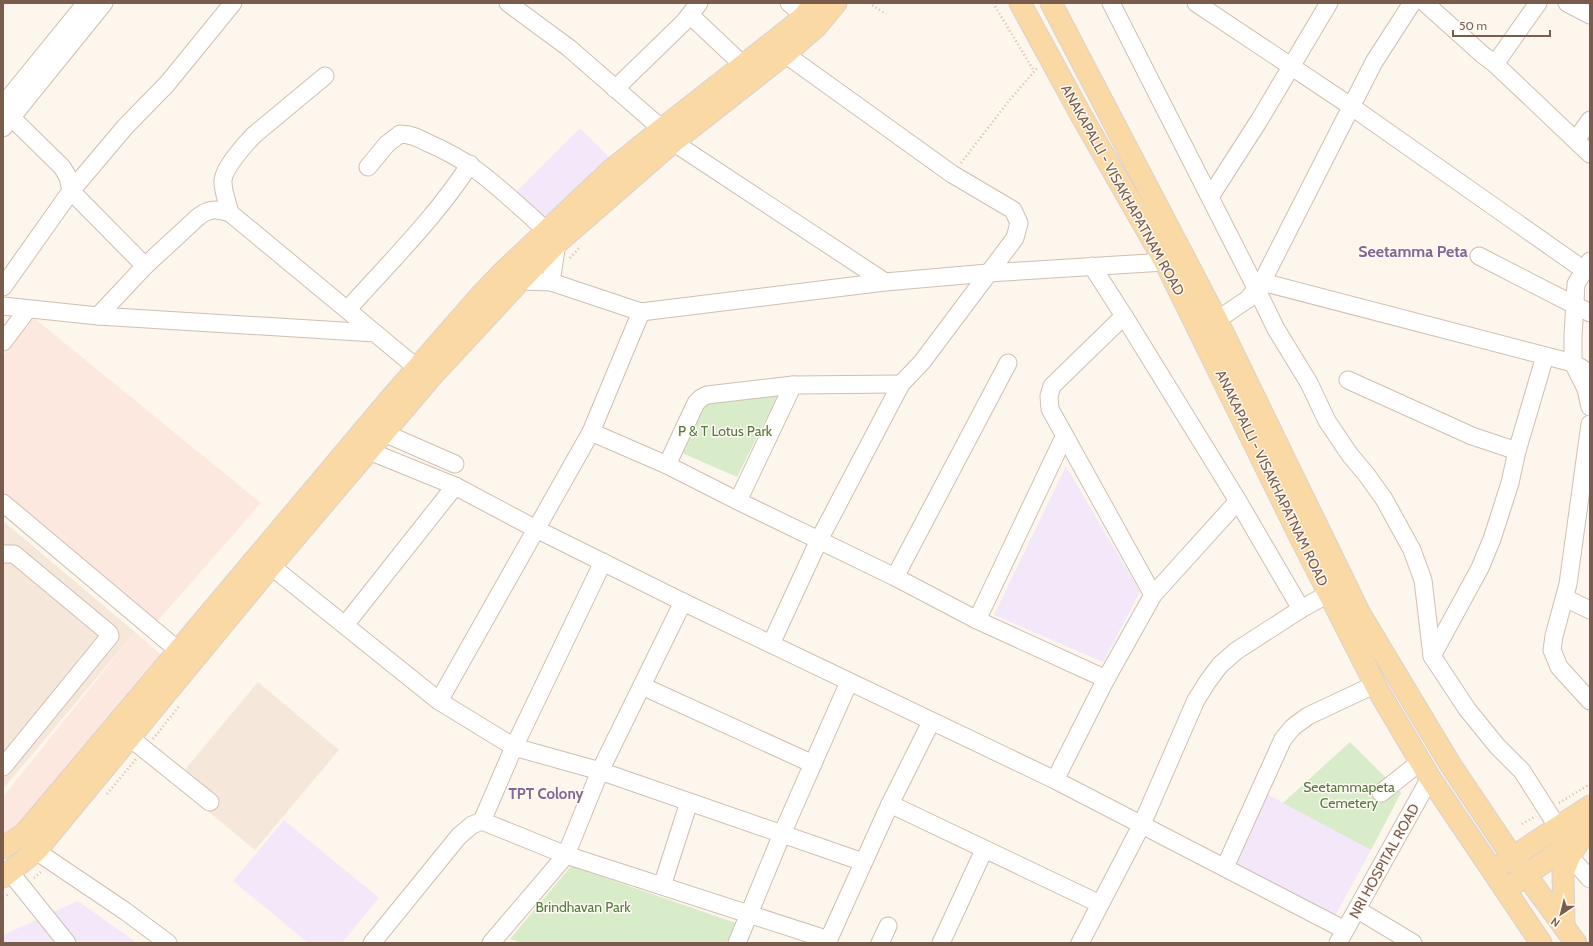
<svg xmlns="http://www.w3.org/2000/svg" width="1593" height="946" viewBox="0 0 1593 946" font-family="Cabin,sans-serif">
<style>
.residential{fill:#f5e8da}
.commercial{fill:#fde8e0}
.education{fill:#f3e8fa}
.green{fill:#d8ecc9}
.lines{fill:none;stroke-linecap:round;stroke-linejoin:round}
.minor-casing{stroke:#d1beb0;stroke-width:19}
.major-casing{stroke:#dad1cd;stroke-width:23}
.path{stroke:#d9b8a5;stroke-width:2.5;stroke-dasharray:1 3;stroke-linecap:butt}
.minor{stroke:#fff;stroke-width:17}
.major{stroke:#fbd9a5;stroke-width:21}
.labels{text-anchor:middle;stroke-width:3;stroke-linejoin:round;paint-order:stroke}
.street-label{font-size:14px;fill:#7a5c4d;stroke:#fffaf3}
.park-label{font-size:14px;fill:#537a41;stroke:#fffaf3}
.neighbourhood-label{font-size:15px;font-weight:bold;fill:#846695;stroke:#fffaf3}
.quarter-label{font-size:16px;font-weight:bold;fill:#846695;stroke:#fffaf3}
</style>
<rect width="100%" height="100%" fill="#fdf6ec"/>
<g class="residential">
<polygon points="3,521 135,632 3,789"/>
<polygon points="258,682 339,750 255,850 174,783"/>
</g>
<g class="commercial">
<polygon points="34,318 261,503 155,624 3,499 3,356"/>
<polygon points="135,632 160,654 13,831 3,838 3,797"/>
</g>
<g class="education">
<polygon points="580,128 609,157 545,221 516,192"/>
<polygon points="1066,466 1140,592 1103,662 994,615"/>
<polygon points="1267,794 1371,850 1334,918 1231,862"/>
<polygon points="284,820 379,898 342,943 308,943 233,881"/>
<polygon points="78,901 137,943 3,943 3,935"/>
</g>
<g class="green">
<polygon points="779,393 737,477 682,453 704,401"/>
<polygon points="1350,742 1401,793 1371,850 1283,803"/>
<polygon points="571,866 736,923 727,943 522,943 510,939"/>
</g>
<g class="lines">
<defs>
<g id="minor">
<polyline points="508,3 569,48 662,129 673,142 885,282"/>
<polyline points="789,3 814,24"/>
<polyline points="1111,3 1256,288 1276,329 1309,383 1327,421 1350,455 1366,474 1384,499 1412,550 1423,580 1432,656 1467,709 1497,746 1522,771 1557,826"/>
<polyline points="1196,3 1352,107 1584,270"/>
<polyline points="1425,3 1483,55 1495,64 1590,154"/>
<polyline points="1567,3 1590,15"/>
<polyline points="690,15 743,65"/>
<polyline points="1495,64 1538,3"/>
<polyline points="615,89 684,22 699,3"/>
<polyline points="3,105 86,3"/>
<polyline points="11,117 62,167 68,177 71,191 145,266"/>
<polyline points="3,128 104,3"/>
<polyline points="1576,140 1590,120"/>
<path d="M368,167L387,144L400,134C411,134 419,138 428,143C466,159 488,178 518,205C532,217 545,229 557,243L551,282"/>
<polyline points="1210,197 1260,119 1329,3"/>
<path d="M230,213C228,204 223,192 223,182C222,170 245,144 254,135L325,76"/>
<polyline points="1479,256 1590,313"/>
<polyline points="1092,266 1124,316"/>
<polyline points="520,281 551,282 641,312 885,282 988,273 1165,262"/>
<polyline points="1262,282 1374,62 1412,3"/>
<polyline points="3,287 71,191 125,127 167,84 233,3"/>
<polyline points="3,306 98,316 375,333 417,368"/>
<path d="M348,309C390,262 436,217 470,164"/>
<path d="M98,316L145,266L198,217C209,208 217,209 230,213L375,333"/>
<polyline points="1217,320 1248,299 1262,282 1573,363 1586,389 1590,407"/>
<polyline points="3,342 28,309"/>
<polyline points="1583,369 1573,363 1573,336 1576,284 1590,261"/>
<polyline points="1348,380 1472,436 1517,451"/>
<polyline points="1590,424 1568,584 1554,636 1552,650 1559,667 1590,701"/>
<polyline points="591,432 641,312"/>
<polyline points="384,433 455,464"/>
<polyline points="360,444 369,451 455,486 536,529 683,602 1055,780 1345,930"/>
<polyline points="667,465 696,403 701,398 707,395 793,385 901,384"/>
<polyline points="738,501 793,385"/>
<polyline points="3,503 179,651"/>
<polyline points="3,554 14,554 109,633 110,636 3,767"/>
<polyline points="261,558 439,701 514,747 600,771 863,862"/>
<polyline points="603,562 514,747 482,821 566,855 829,940"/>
<polyline points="895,577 1008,363"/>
<polyline points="1153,595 1050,409 1049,396 1052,386 1124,316 1238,501 1301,609"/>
<polyline points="1565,598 1590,610"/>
<polyline points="977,620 1064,437"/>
<polyline points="345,625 455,486"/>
<polyline points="771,644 819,540 901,384 922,362 1015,238 1019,223 1013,210 952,174 785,54"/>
<polyline points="1432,656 1480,568 1492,539 1510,483 1517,451 1545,356"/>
<polyline points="1106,679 1153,595 1238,501"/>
<polyline points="642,686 813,764"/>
<polyline points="439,701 591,432 667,465 738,501 895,577 977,620 1106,679 1055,780"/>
<polyline points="129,737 210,802"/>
<polyline points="1381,793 1420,762"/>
<polyline points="890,804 1100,904"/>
<polyline points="1563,849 1590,879"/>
<polyline points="36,851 125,911 168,943"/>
<polyline points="1225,867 1283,739 1293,727 1308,716 1376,684"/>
<polyline points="10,872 67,943"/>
<polyline points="662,886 689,802"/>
<polyline points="1358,910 1413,943"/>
<polyline points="372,943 459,836 472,825 482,821"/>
<polyline points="491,943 566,855 600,771 683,602"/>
<polyline points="737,943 782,834 849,682"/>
<polyline points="827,943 890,804 931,722"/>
<polyline points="880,943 888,926"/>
<polyline points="941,943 984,850"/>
<polyline points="1080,943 1142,824 1196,700 1208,681 1220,665 1236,651 1301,609 1330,593"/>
<polyline points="1338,943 1430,778"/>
</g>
<g id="major">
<polyline points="1020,3 1081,115 1165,262 1301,539 1378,690 1430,778 1541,943"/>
<polyline points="1051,3 1217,320 1360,614 1450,764 1509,852 1576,943"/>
<polyline points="3,848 25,833 391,398 480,296 504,271 610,171 662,129 793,26 804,16 814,3"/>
<polyline points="1502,864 1590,806"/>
<polyline points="3,877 36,851 271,566 431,377 520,281 557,243 673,142 785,54 817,26 836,3"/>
<polyline points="1515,883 1563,849 1590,827"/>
<polyline points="1564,927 1563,872 1570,856 1580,840"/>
</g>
</defs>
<use href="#minor" class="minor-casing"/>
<use href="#major" class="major-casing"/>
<g class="path">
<polyline points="869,3 886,14"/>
<polyline points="993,3 1034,71"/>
<polyline points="961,163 1008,102 1038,67"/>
<polyline points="570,258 581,246"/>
<polyline points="153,739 180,705"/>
<polyline points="107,794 136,759"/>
<polyline points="1559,803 1590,784"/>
<polyline points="1522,824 1536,816"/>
<polyline points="34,878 42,871"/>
<polyline points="3,897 9,894"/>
</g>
<use href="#minor" class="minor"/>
<use href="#major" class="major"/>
</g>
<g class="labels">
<g class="street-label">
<text transform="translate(1123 190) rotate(61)" y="5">ANAKAPALLI - VISAKHAPATNAM ROAD</text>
<text transform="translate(1272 478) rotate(64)" y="5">ANAKAPALLI - VISAKHAPATNAM ROAD</text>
<text transform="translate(1384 861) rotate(-61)" y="5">NRI HOSPITAL ROAD</text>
</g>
<g class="park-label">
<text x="725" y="436">P &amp; T Lotus Park</text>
<text x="1349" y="792">Seetammapeta<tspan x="1349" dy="16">Cemetery</tspan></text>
<text x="583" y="912">Brindhavan Park</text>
</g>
<g class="neighbourhood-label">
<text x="546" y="799">TPT Colony</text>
</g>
<g class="quarter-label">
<text x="1413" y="257">Seetamma Peta</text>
</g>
</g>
<rect width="1593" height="946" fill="none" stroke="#7a5c4d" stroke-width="8"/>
<g transform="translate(1561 914) rotate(215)" stroke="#fffaf3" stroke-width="3" paint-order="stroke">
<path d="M0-3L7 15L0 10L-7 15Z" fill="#7a5c4d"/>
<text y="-6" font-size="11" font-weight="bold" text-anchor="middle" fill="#7a5c4d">N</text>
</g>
<path d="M1453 30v6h97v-6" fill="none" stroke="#7a5c4d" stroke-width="2"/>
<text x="1459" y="30" font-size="12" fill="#7a5c4d" stroke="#fffaf3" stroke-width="3" paint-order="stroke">50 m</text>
</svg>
